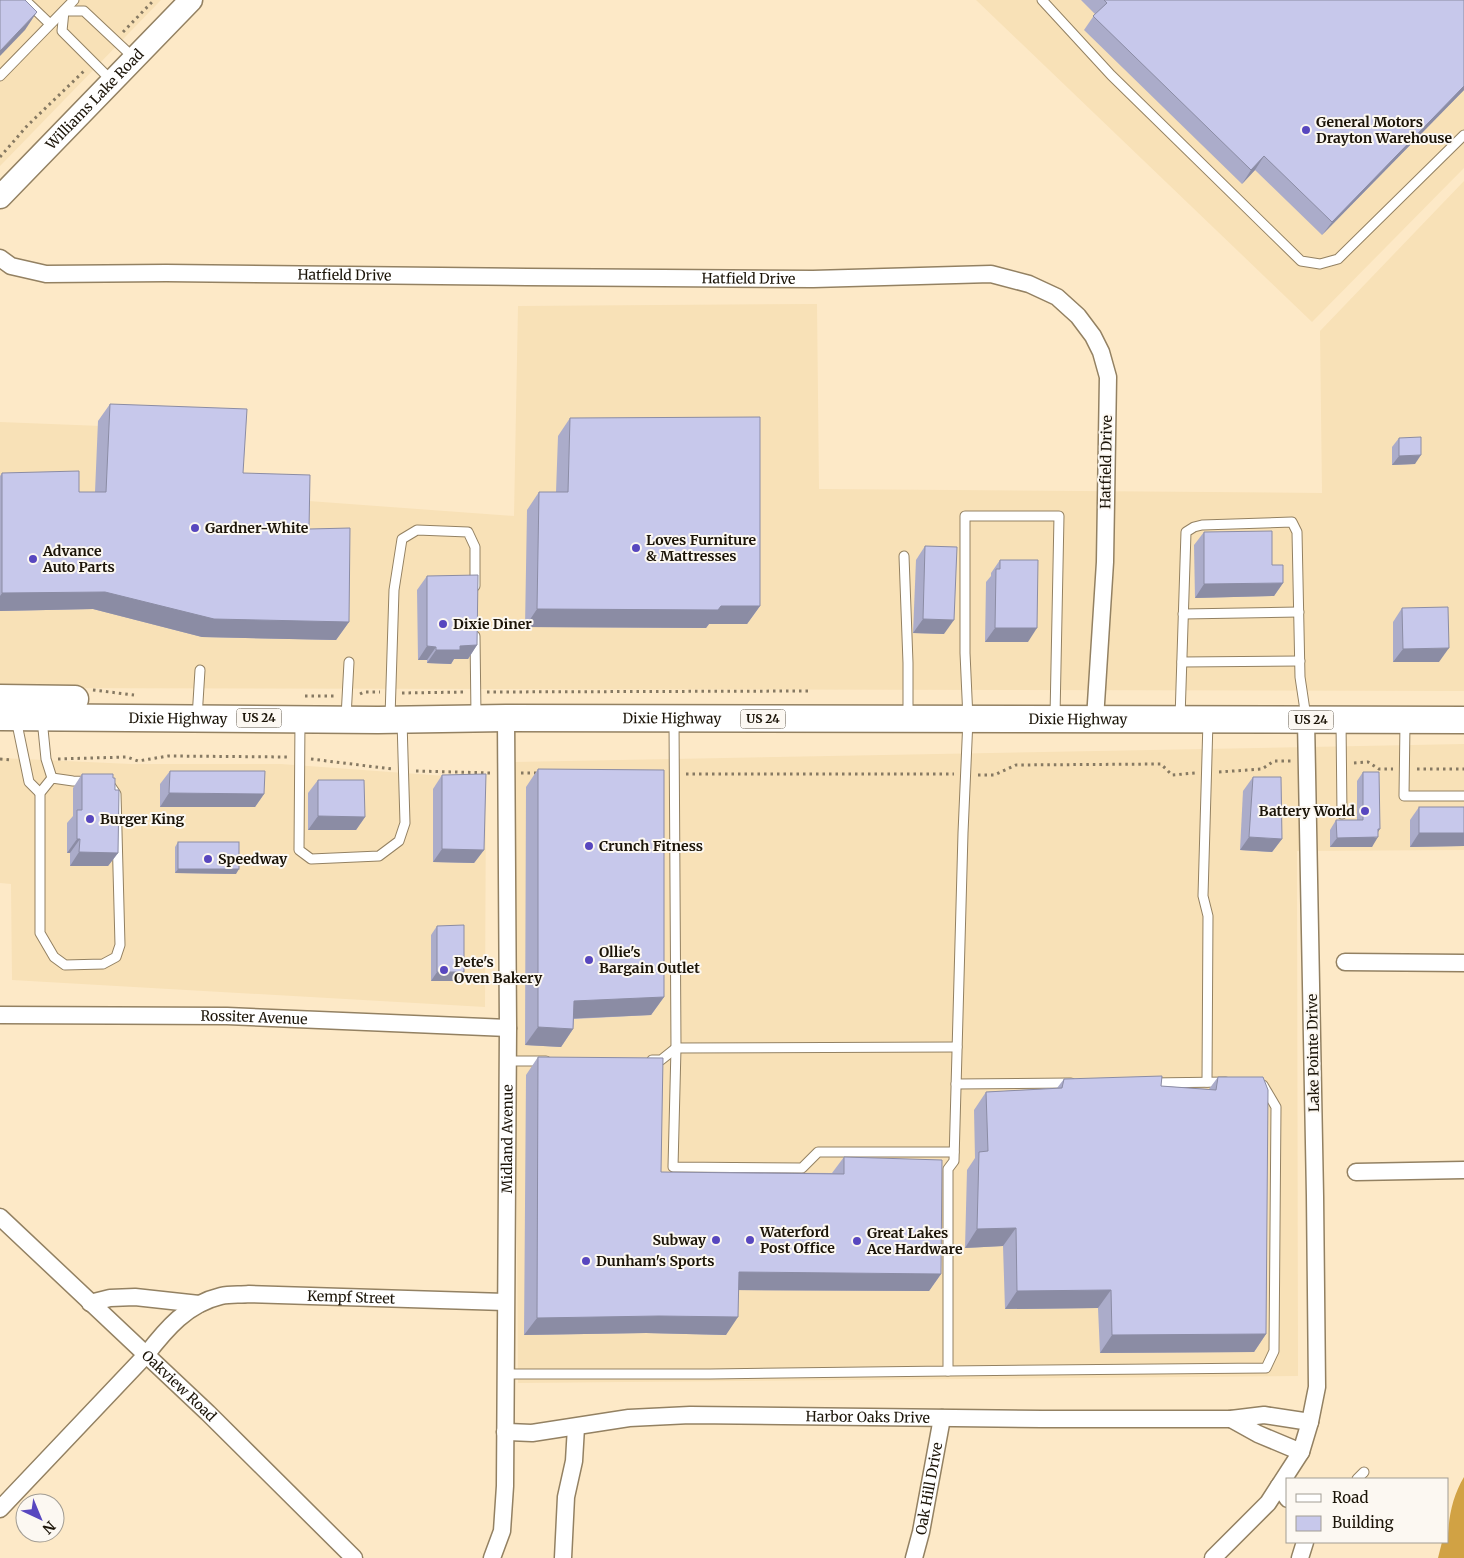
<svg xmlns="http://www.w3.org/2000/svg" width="1464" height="1558" viewBox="0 0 1464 1558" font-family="Merriweather,serif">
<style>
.built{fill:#f8e1b7}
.water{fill:#d1a244}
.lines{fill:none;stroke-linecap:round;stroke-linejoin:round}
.service-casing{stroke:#938162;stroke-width:11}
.minor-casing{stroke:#938162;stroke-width:19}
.secondary-casing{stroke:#938162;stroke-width:25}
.primary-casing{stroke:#938162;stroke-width:29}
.path{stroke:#867962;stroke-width:3;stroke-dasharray:2.5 4;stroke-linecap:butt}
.service{stroke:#fff;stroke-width:9}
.minor{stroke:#fff;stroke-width:16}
.secondary{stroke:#fff;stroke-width:22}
.primary{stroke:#fff;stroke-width:26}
.wall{fill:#abacca}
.shaded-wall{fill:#8b8ca4}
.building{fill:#c7c8eb;stroke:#8b8ca4}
.poi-dot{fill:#5847bf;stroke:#fcf8f2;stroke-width:2}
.labels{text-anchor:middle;stroke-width:4;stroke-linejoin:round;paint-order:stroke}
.shield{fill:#fcf8f2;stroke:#5e584e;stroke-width:1}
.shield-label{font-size:12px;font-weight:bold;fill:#1b1408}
.street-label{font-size:14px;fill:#1b1408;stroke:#fcf8f2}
.poi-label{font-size:14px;font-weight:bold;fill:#1b1408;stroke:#fcf8f2;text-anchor:start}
</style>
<rect width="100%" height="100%" fill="#fde9c7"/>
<g class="built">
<polygon points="0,0 161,0 0,166"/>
<polygon points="976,0 1464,0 1464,168 1312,322"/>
<polygon points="1464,181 1464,691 0,688 0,422 228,431 225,495 514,516 518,306 817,304 819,489 1322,493 1320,331"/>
<polygon points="1464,744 1464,850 1297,851 1298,1376 518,1383 514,762"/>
<polygon points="0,758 131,764 281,764 486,779 485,1007 12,980 11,884 0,883"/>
</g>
<path class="water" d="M1464,1477V1558H1438L1442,1542H1448C1448,1519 1452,1497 1464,1477Z"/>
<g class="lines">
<defs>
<g id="service">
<polyline points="25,0 50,24"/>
<polyline points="1042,0 1111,75 1301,261 1320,264 1338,259 1464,135"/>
<polyline points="64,11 62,31 111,80"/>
<polyline points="64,11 84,11 134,58"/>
<polyline points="0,76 74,0"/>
<polyline points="904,556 908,663 908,716"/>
<polyline points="1183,614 1299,612"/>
<polyline points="475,636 476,716"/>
<polyline points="1182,662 1300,661"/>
<polyline points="346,717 349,662"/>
<polyline points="390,717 394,590 402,539 417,530 468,532 475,547 475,586"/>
<polyline points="197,718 200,670"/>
<polyline points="1180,718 1186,532 1194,527 1202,525 1292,522 1297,532 1300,677 1306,717"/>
<polyline points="16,719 29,782 40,793"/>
<polyline points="42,719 46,759 52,778"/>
<polyline points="674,720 676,1048 673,1167 802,1168 818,1152 954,1152"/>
<polyline points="300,721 299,850 311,859 379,856 399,841 405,823 402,721"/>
<polyline points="1341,721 1342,814"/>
<polyline points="1405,723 1404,796 1464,796"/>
<polygon points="52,778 73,781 108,782 116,794 120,945 116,957 103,964 65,965 54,957 40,933 40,793"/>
<polyline points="652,1060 661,1060 676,1048 957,1047"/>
<polyline points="508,1061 546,1061"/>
<polyline points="1207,1082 1208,916 1203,896 1208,721"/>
<polyline points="1149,1083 1226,1082"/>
<polyline points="956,1084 1071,1083"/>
<polyline points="948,1371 1266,1368 1274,1351 1276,1107 1263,1085"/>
<polyline points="506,1374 710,1374 948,1371 948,1169 954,1161 963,833 968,719 965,653 965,516 1059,516 1055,716"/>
<polyline points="1357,1479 1364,1472"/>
</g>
<g id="minor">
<path id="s1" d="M0,258L11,266L46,274L166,273L527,277L813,279L991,274L1029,284L1057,297L1078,316L1093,336L1101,352L1108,377L1105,562L1095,719"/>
<polyline points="1345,962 1464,963"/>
<path id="s2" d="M0,1015L227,1016L508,1028"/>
<polyline points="1356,1172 1464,1170"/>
<path id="s3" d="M0,1217L208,1413L354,1558"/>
<polyline points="90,1303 110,1298 135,1297 199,1304"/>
<polyline points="1231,1419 1258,1434 1301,1452"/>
<path id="s4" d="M505,1432L532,1433L629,1418L690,1415L1042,1419H1231L1264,1415L1310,1422"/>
<polyline points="1279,1486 1288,1499"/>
<path id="s5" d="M0,1509L146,1355C166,1329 187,1304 221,1296C230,1294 240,1295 249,1294L505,1302"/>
<path id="s6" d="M492,1558L502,1531L505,1486L508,1028L506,718"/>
<polyline points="563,1558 566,1497 574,1461 576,1427"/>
<path id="s7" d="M914,1558L921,1532L942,1418"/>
<polyline points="1213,1558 1268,1503 1301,1452 1310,1422 1317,1387 1315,1196 1306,720"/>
<polyline points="1300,1558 1305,1542"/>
</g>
<g id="secondary">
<path id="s8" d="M0,197L191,0"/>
</g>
<g id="primary">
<polyline points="0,698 75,699"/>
<path id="s9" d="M0,717L378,720L506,718L1464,720"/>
</g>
</defs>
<use href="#service" class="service-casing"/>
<use href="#minor" class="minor-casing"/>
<use href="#secondary" class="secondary-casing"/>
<use href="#primary" class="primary-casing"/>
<g class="path">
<polyline points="123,32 154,0"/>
<polyline points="0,157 27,126 85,70"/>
<polyline points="93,690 134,695"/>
<polyline points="487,692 809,691"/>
<polyline points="402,693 465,692"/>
<polyline points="360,694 364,692 380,692"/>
<polyline points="305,696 336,696"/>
<polyline points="0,759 12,760"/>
<polyline points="58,759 127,757 138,761 168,756 288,757"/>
<polyline points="311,759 392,769"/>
<polyline points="1354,763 1368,762 1379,769 1393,769"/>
<polyline points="1417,769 1464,769"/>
<polyline points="416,771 492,773"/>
<polyline points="1219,772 1262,769 1274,761 1292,761"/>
<polyline points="521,773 537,773"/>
<polyline points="686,774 954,774"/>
<polyline points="978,775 994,775 1016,765 1161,764 1172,775 1195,773"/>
</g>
<use href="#service" class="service"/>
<use href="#minor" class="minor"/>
<use href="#secondary" class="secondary"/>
<use href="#primary" class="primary"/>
</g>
<g class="wall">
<polygon points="1081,0 1464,0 1464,90 1322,235 1255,170 1242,184 1084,30 1095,14"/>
<polygon points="110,404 243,473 309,529 349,622 336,640 202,637 93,609 0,611 0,476 2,473 79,492 95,492 98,421"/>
<polygon points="570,418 760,606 747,624 709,624 706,628 525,627 527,510 539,492 556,492 558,436"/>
<polygon points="1399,438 1415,464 1392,465 1392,447"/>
<polygon points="1204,532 1272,565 1283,583 1274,596 1195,598 1194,545"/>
<polygon points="925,546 944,634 913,633 916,560"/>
<polygon points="1000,560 1028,642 985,642 986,582 991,576 991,573"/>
<polygon points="427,576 477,645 468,659 454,659 451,664 427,663 427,660 418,660 417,590"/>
<polygon points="1402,608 1439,662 1393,662 1393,622"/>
<polygon points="538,769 664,997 651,1015 574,1019 573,1029 561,1047 525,1045 526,787"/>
<polygon points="170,771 264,794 255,807 160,807 160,784"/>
<polygon points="1363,772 1378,831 1372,847 1330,847 1330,830 1336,820 1357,820 1357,781"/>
<polygon points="82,774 115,790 118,853 108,866 70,866 70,853 67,853 67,823 73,816 73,788"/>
<polygon points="442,775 484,850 474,863 433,862 433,789"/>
<polygon points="1253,777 1282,839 1272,852 1240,850 1243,791"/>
<polygon points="318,780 365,817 356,830 308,830 308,793"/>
<polygon points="1419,807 1464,807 1464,846 1410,847 1410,820"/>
<polygon points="178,842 236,874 175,873 175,847"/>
<polygon points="437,926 458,981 431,981 431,935"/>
<polygon points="538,1057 661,1172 832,1173 844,1157 941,1274 929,1291 738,1290 726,1335 646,1333 524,1335 526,1075"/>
<polygon points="1218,1077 1266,1334 1254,1352 1100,1353 1098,1308 1005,1309 1003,1246 965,1248 967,1170 975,1158 974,1110 986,1092 1057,1088 1064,1079 1161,1086 1209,1089"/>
</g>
<g class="shaded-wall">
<polygon points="37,12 25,30 0,56 0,51"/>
<polygon points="1464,86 1464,90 1322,235 1332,222"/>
<polygon points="1264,156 1255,170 1242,184 1251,170"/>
<polygon points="1421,455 1415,464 1392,465 1399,456"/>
<polygon points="1283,583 1274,596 1195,598 1204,584"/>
<polygon points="105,592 349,622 336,640 202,637 93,609 0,611 0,596 2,593"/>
<polygon points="721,606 760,606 747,624 709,624 706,628 525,627 537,609"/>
<polygon points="923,619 954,620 944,634 913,633"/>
<polygon points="995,628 1037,628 1028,642 985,642"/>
<polygon points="477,645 468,659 454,659 451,664 427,663 436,650 460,646"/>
<polygon points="427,646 436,647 427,660 418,660"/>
<polygon points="1449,648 1439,662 1393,662 1403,649"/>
<polygon points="169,793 264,794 255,807 160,807"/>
<polygon points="318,816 365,817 356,830 308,830"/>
<polygon points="1380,829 1374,838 1378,837 1372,847 1330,847 1337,838"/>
<polygon points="1419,833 1464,833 1464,846 1410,847"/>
<polygon points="1249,837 1282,839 1272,852 1240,850"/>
<polygon points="77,839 80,839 70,853 67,853"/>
<polygon points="442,849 484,850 474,863 433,862"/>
<polygon points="79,852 118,853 108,866 70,866"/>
<polygon points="178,869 239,869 236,874 175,873"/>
<polygon points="437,972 464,972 458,981 431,981"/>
<polygon points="664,997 651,1015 561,1019 574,1001"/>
<polygon points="538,1027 573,1029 561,1047 525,1045"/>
<polygon points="1016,1228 1003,1246 965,1248 977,1229"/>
<polygon points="739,1272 941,1274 929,1291 726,1290"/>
<polygon points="1111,1290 1098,1308 1005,1309 1017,1291"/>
<polygon points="659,1316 738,1317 726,1335 646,1333 524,1335 537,1318"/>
<polygon points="1266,1334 1254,1352 1100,1353 1112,1335"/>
</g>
<g class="building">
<polygon points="0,0 25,0 37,12 0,51"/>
<polygon points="1104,0 1464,0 1464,86 1332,222 1264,156 1251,170 1093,16 1107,3"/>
<polygon points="110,404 247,409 243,473 310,475 309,529 350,528 349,622 214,619 105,592 2,593 2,473 79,471 79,492 106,492"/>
<polygon points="760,417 760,606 721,606 718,610 537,609 539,492 568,492 570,418"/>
<polygon points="1421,437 1421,455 1399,456 1399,438"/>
<polygon points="1272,531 1272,565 1283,565 1283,583 1204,584 1204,532"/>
<polygon points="925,546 957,547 954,620 923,619"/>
<polygon points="1000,560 1038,560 1037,628 995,628 996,569 1000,569"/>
<polygon points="478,575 477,645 460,646 460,650 436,650 436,647 427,646 427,576"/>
<polygon points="1448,607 1449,648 1403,649 1402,608"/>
<polygon points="538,769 664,770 664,997 574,1001 573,1029 538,1027"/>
<polygon points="170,771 265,771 264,794 169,793"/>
<polygon points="1363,772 1379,772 1380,829 1378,829 1378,837 1337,838 1336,820 1363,820"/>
<polygon points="82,774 113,774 113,778 115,778 115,790 119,790 118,853 79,852 80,839 77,839 77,810 82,810"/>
<polygon points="486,774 484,850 442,849 442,775"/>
<polygon points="1253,777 1281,777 1282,839 1249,837"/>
<polygon points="318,780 364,780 365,817 318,816"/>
<rect x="1419" y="807" width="45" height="26"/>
<rect x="178" y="842" width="61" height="27"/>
<polygon points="464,925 464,972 437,972 437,926"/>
<polygon points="538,1057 663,1058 661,1172 844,1174 844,1157 942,1160 941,1274 739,1272 738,1317 659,1316 537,1318"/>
<polygon points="1162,1076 1161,1086 1216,1090 1218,1077 1263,1077 1268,1090 1266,1334 1112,1335 1111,1290 1017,1291 1016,1228 977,1229 979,1152 988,1151 986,1092 1062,1088 1064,1079"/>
</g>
<g class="poi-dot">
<circle cx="1306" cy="130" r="5"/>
<circle cx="195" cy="528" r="5"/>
<circle cx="636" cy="548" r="5"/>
<circle cx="33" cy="559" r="5"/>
<circle cx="443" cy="624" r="5"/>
<circle cx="1365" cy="811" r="5"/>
<circle cx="90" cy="819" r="5"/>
<circle cx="589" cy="846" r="5"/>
<circle cx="208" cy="859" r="5"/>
<circle cx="589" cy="960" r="5"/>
<circle cx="444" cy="970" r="5"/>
<circle cx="716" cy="1240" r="5"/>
<circle cx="750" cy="1240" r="5"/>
<circle cx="857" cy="1241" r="5"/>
<circle cx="586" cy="1261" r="5"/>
</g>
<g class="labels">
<g class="shield">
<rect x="236.5" y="708.5" width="45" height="19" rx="4"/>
<rect x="740.5" y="709.5" width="45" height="19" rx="4"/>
<rect x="1288.5" y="710.5" width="45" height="19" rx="4"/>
</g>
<g class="shield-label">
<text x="259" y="722">US 24</text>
<text x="763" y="723">US 24</text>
<text x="1311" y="724">US 24</text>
</g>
<g class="street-label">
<text dy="5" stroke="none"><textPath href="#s8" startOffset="136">Williams Lake Road</textPath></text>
<text dy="5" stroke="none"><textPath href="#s1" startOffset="348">Hatfield Drive</textPath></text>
<text dy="5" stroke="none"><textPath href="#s1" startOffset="752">Hatfield Drive</textPath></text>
<text transform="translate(1106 462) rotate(-89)" y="5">Hatfield Drive</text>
<text dy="5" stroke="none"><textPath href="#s9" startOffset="178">Dixie Highway</textPath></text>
<text dy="5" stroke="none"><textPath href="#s9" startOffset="672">Dixie Highway</textPath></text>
<text dy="5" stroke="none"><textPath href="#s9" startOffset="1078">Dixie Highway</textPath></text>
<text dy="5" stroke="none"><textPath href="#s2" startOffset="254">Rossiter Avenue</textPath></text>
<text transform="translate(1313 1053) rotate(-91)" y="5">Lake Pointe Drive</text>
<text dy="5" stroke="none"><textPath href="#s6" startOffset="421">Midland Avenue</textPath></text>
<text dy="5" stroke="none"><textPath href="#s5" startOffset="440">Kempf Street</textPath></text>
<text dy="5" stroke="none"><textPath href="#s3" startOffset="246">Oakview Road</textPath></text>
<text dy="5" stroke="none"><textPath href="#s4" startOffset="364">Harbor Oaks Drive</textPath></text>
<text dy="5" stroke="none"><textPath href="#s7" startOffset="71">Oak Hill Drive</textPath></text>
</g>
<g class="poi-label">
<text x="1316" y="127">General Motors<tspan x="1316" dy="16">Drayton Warehouse</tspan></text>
<text x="205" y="533">Gardner-White</text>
<text x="646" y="545">Loves Furniture<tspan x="646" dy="16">&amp; Mattresses</tspan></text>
<text x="43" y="556">Advance<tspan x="43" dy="16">Auto Parts</tspan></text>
<text x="453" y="629">Dixie Diner</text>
<text x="1355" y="816" text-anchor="end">Battery World</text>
<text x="100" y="824">Burger King</text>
<text x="599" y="851">Crunch Fitness</text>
<text x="218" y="864">Speedway</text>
<text x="599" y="957">Ollie's<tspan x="599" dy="16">Bargain Outlet</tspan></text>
<text x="454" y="967">Pete's<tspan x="454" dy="16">Oven Bakery</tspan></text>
<text x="760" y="1237">Waterford<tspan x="760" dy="16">Post Office</tspan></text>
<text x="867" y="1238">Great Lakes<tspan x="867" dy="16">Ace Hardware</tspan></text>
<text x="706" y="1245" text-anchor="end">Subway</text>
<text x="596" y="1266">Dunham's Sports</text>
</g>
</g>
<rect x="1286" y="1478" width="162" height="65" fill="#fcf8f2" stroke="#a29d94"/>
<rect x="1296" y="1494" width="25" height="8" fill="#ffffff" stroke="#a29d94"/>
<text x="1332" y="1503" font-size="15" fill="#1b1408">Road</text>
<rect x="1296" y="1516" width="25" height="15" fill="#c7c8eb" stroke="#a29d94"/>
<text x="1332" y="1528" font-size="15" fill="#1b1408">Building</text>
<g transform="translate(40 1518) rotate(136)"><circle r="24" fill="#fcf8f2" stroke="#a29d94"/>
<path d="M0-4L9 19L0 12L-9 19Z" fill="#5847bf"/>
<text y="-8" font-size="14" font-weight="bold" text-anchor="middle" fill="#1b1408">N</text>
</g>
</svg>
